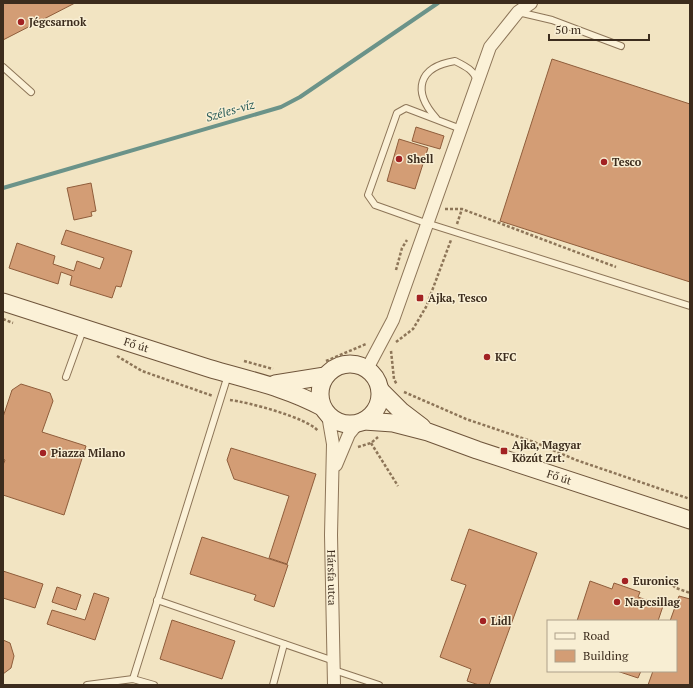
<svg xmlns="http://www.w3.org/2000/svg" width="693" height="688" viewBox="0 0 693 688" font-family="'PT Serif',serif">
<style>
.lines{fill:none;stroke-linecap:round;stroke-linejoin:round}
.stream{stroke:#6b9389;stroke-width:4}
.building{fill:#d39d75;stroke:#8f5d3b}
.lane-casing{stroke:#8d7558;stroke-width:8}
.street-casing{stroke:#8d7558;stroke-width:14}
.secondary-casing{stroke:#6f553b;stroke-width:19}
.path{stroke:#8d7558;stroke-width:2.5;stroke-dasharray:3 2;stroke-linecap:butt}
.lane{stroke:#fbf1d7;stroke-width:6}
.street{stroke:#fbf1d7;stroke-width:12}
.secondary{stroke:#fbf1d7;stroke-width:17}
.poi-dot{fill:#a22223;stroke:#f8eed3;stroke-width:1.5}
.labels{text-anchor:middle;stroke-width:3;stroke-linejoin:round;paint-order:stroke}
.poi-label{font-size:11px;font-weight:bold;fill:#3c2c1d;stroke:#f8eed3;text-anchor:start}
.street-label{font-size:11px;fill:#3c2c1d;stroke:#f8eed3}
.water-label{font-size:12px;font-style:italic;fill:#2b5d5a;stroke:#f8eed3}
</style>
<rect width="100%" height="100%" fill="#f2e4c2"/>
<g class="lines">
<polyline class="stream" points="3,188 281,107 300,97 438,3"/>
</g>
<g class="building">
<polygon points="3,3 75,3 3,40"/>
<polygon points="552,59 690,104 690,282 500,221"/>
<polygon points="416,127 444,136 440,149 412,141"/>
<polygon points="399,139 428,148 415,189 387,181"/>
<polygon points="91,183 96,211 91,212 92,216 74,220 67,188"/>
<polygon points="66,230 132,251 121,287 116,286 112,298 70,285 72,276 61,272 58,284 9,268 17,243 55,256 53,264 74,271 77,261 100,269 104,258 61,244"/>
<polygon points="21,384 50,393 53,401 42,432 86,446 64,515 3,495 3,465 5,460 3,459 3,417 12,390"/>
<polygon points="231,448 316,474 287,564 269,558 289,496 234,479 227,460"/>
<polygon points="469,529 537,553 489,685 479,685 467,681 471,669 440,657 466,585 451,580"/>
<polygon points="202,537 288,565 274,607 254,600 256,595 190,574"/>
<polygon points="3,571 43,584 35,608 3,598"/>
<polygon points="590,581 612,589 614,583 640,592 638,597 663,606 658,621 577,621"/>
<polygon points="57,587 81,595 76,610 52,602"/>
<polygon points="94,593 109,598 95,640 47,624 52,610 85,620"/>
<polygon points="679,596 690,599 690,685 648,685 653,671 676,671 676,621 670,621"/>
<polygon points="172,620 235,641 222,679 160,659"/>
<polygon points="3,640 10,643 14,656 11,668 3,674"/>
<polygon points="617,671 641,671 638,678"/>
</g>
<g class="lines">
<defs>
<g id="lane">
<polyline points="518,12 552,20 621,46"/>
<polyline points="3,67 31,92"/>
<path d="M436,118C412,91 418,67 455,61C465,66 474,70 477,81"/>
<polyline points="461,129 406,108 397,113 368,195 375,205 420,221 690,306"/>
<polyline points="66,377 83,330"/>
<polyline points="157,600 334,661"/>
<polyline points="334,670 379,685"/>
<polyline points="133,679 228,375"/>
<polyline points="87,685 133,679 154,685"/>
<polyline points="273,685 284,644"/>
</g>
<g id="street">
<polyline points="367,369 393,320 490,47 518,12 531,3"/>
<path id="s1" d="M328,415L333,444L331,535L334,685"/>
<polyline points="336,465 349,434 358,423"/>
</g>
<g id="secondary">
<path id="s2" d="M3,302C71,324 140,346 208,368C248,380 285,387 322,407"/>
<circle cx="350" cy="394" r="30"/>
<polyline points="275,384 325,376"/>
<polyline points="380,390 401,411 422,427"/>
<path id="s3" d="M364,421L393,423L428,432L477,450L690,520"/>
</g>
</defs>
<use href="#lane" class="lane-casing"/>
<use href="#street" class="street-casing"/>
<use href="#secondary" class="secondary-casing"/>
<g class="path">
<polyline points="445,209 462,209 616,267"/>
<polyline points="457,224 462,209"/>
<polyline points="396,270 402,248 407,240"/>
<polyline points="3,319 13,323"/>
<polyline points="396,342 413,329 426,307 451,240"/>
<polyline points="391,351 394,379 397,385"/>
<polyline points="117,356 142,371 213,396"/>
<polyline points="244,361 273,369"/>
<polyline points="326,361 366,344"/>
<polyline points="404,392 466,419 534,442 576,460 690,499"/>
<path d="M230,400C248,402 308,418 318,431"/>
<polyline points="371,443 398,486"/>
<polyline points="358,447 371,443 378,437"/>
<polyline points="665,579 676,588 690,593"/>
</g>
<use href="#lane" class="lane"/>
<use href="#street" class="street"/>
<use href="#secondary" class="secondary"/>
</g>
<g class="poi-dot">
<circle cx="21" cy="22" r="4"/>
<circle cx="399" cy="159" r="4"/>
<circle cx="604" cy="162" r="4"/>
<rect x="416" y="294" width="8" height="8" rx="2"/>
<circle cx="487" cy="357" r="4"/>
<rect x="500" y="447" width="8" height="8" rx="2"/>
<circle cx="43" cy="453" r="4"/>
<circle cx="625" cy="581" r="4"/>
<circle cx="617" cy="602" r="4"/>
<circle cx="483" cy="621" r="4"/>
</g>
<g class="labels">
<g class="poi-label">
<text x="29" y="26">Jégcsarnok</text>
<text x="407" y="163">Shell</text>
<text x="612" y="166">Tesco</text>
<text x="428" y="302">Ajka, Tesco</text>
<text x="495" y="361">KFC</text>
<text x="512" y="449">Ajka, Magyar<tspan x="512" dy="13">Közút Zrt.</tspan></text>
<text x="51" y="457">Piazza Milano</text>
<text x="633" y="585">Euronics</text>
<text x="625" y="606">Napcsillag</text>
<text x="491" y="625">Lidl</text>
</g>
<g class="street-label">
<text dy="4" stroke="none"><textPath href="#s2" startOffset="140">Fő út</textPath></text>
<text dy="4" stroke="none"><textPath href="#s3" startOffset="204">Fő út</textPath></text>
<text dy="4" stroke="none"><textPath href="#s1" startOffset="163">Hársfa utca</textPath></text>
</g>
<g class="water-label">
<text transform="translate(230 111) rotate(-16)" y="4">Széles-víz</text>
</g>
</g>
<rect width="693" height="688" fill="none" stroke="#3c2c1d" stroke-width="8"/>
<rect x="547" y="620" width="130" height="52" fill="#f8eed3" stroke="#ada08a"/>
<rect x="555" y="633" width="20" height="6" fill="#fbf1d7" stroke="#ada08a"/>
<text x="583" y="640" font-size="12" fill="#3c2c1d">Road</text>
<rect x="555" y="650" width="20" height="12" fill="#d39d75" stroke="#ada08a"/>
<text x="583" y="660" font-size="12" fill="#3c2c1d">Building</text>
<path d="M549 34v6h100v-6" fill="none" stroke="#3c2c1d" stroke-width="2"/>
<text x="555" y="34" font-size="12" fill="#3c2c1d" stroke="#f8eed3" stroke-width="3" paint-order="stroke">50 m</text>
</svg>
